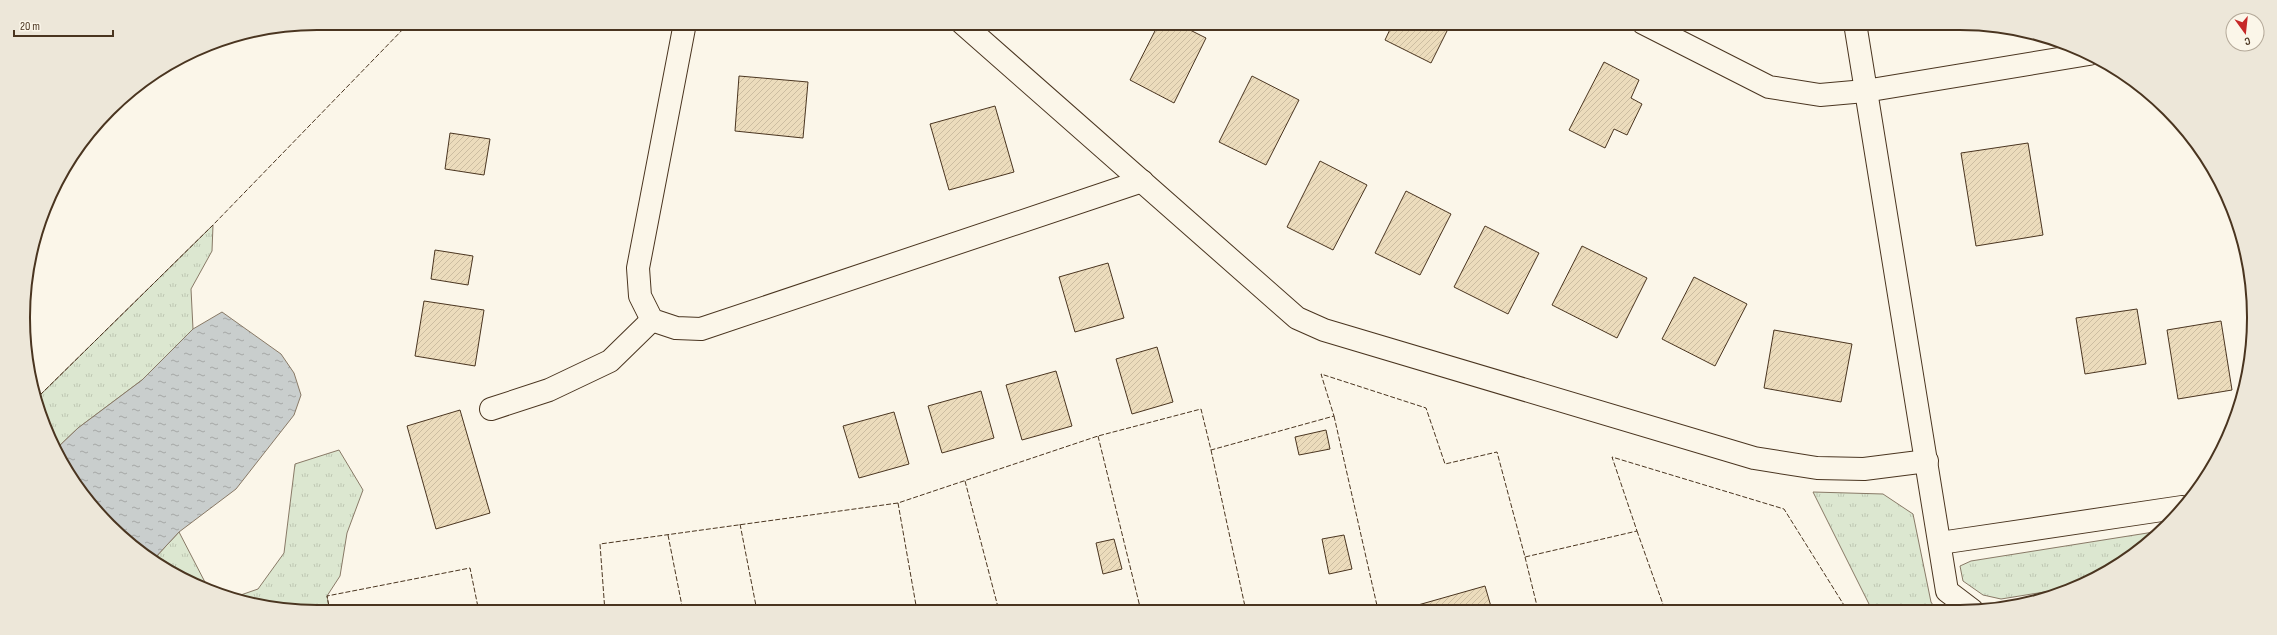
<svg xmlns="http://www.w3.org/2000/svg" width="2277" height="635" viewBox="0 0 2277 635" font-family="'Sofia Sans Condensed',sans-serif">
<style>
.grass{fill:url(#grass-tufts);stroke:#887966}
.water{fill:url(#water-ripples);stroke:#887966}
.building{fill:url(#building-hatch);stroke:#4a3520}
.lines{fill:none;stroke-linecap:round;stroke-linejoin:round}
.minor-casing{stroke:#4a3520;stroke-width:24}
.minor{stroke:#fbf6e9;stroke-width:22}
.fence{stroke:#4a3520;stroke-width:1;stroke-dasharray:5 2;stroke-linecap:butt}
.rim{fill:none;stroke:#4a3520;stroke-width:2}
</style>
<defs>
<pattern id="grass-tufts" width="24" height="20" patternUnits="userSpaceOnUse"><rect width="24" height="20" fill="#dce7d0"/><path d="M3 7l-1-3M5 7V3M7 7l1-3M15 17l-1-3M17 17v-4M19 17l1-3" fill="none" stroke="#bec7b2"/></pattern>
<pattern id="water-ripples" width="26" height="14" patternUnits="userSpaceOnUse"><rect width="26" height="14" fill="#c9cecd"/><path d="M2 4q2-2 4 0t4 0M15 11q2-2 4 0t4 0" fill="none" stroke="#a5a8a6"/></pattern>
<pattern id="building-hatch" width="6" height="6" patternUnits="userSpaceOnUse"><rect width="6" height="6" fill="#ecdcbc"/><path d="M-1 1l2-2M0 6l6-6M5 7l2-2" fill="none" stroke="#ccbda1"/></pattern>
</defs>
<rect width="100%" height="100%" fill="#fbf6e9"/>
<g class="grass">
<polygon points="213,225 212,251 191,289 193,329 142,380 78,428 55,450 35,400"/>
<polygon points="339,450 363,490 347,533 340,576 327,596 330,612 260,606 235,597 258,589 284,553 295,464"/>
<polygon points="1813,492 1883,494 1913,514 1931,602 1936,610 1872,610"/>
<polygon points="2160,531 2090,582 2069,588 2001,599 1983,595 1963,581 1960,566 1971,561"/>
<polygon points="179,532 207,586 170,572 153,560"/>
</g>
<polygon class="water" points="222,312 281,354 294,373 301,395 294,415 236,489 179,532 153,560 123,539 84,497 55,450 78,428 142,380 193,329"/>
<g class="building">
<polygon points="1159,23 1176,23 1206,38 1174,103 1130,80"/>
<polygon points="1393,23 1451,23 1431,63 1385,40"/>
<polygon points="1604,62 1639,80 1631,98 1642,104 1627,135 1614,129 1605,148 1569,130"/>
<polygon points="739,76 808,82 803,138 735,131"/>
<polygon points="1252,76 1299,100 1266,165 1219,142"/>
<polygon points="995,106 1014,172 949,190 930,124"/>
<polygon points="450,133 490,139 484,175 445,169"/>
<polygon points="2028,143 2043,235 1976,246 1961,153"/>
<polygon points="1320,161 1367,185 1333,250 1287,227"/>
<polygon points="1406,191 1451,214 1420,275 1375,253"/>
<polygon points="1485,226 1539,253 1508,314 1454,287"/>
<polygon points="1582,246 1647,278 1617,338 1552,305"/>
<polygon points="435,250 473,256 468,285 431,279"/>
<polygon points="1108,263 1124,318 1075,332 1059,277"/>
<polygon points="1694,277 1747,304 1715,366 1662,339"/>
<polygon points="424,301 484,310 475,366 415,356"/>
<polygon points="2137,309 2146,364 2085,374 2076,318"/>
<polygon points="2221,321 2232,390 2178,399 2167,330"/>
<polygon points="1774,330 1852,344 1841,402 1764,388"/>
<polygon points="1157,347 1173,402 1132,414 1116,359"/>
<polygon points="1056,371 1072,426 1022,440 1006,385"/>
<polygon points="981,391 994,438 942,453 928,406"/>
<polygon points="460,410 490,513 436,529 407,426"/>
<polygon points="894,412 909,464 859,478 843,426"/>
<polygon points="1326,430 1330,449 1299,455 1295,437"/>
<polygon points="1344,535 1352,569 1329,574 1322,539"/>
<polygon points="1114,539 1122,569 1103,574 1096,543"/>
<polygon points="1485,586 1492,610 1419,610 1418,605"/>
</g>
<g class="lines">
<defs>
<g id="minor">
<polyline points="685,23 638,268 640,296 652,320 676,328 701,329 1142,181"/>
<polyline points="962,23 1297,318 1324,330 1754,458 1817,468 1864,469 1927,461"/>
<polyline points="1643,23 1769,87 1820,95 1865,91 2089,54"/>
<polyline points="1855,23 1947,591 1972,610"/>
<polyline points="491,409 549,390 610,361 652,320"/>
<polyline points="1940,543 2182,507"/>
</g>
</defs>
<use href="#minor" class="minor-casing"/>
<use href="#minor" class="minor"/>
<g class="fence">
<polyline points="35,400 213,225 409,23"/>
<polyline points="1334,416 1378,610"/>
<polyline points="1098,436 1141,611"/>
<polyline points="1211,450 1246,611"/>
<polyline points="965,481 999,611"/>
<polyline points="898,503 917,611"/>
<polyline points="740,524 757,611"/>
<polyline points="1637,531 1665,610"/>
<polyline points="668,535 683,611"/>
<polyline points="1525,557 1538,610"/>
<polyline points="330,612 327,596 470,568 479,612"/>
<polyline points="605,612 600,544 898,503 1098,436 1201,409 1211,450 1334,416 1321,374 1426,408 1445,464 1497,452 1525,557 1637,531 1612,457 1784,509 1847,610"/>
</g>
</g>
<path d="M0 0H2277V635H0ZM317 30H1960A287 287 0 0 1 2247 317V318A287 287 0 0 1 1960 605H317A287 287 0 0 1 30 318V317A287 287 0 0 1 317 30Z" fill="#ede7d9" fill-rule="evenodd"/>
<path class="rim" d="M317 30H1960A287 287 0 0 1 2247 317V318A287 287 0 0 1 1960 605H317A287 287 0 0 1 30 318V317A287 287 0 0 1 317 30Z"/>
<g transform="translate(2245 32) rotate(165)"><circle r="19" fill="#fbf6e9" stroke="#b4a999"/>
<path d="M0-3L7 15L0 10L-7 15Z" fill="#c62828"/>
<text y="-6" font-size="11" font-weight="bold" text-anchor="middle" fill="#4a3520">С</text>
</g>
<path d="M14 30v6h99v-6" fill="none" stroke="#4a3520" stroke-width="2"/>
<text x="20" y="30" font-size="12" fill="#4a3520" stroke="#fbf6e9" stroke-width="3" paint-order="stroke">20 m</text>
</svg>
